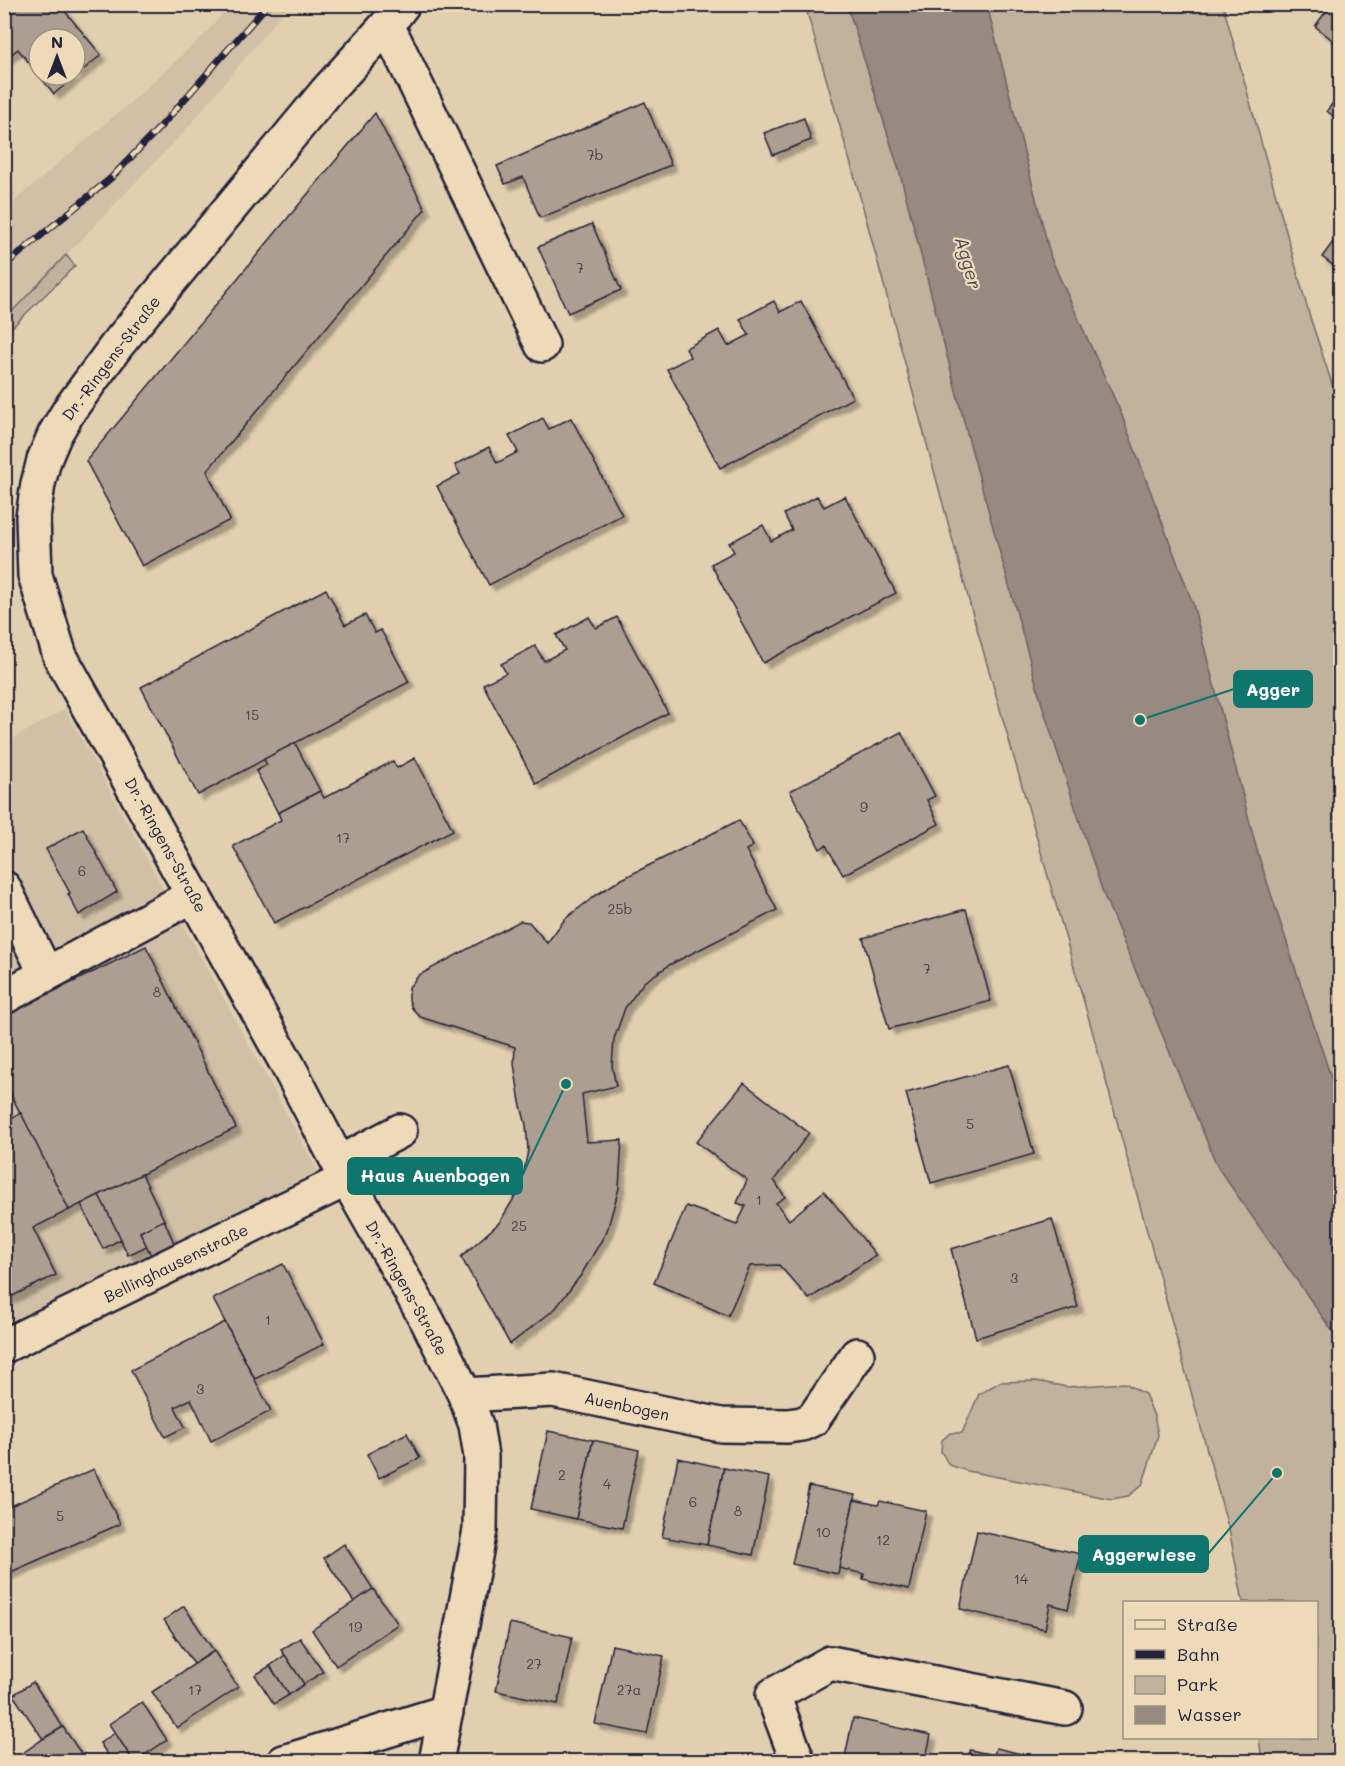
<svg xmlns="http://www.w3.org/2000/svg" width="1345" height="1766" viewBox="0 0 1345 1766" font-family="Mali,sans-serif">
<style>
.built{fill:#d2c0a6}
.green{fill:#c2b29d;stroke:#726a6c;stroke-width:1.5}
.water{fill:#968a81;stroke:#686065;stroke-width:1.5}
.building{fill:#ac9e90;stroke:#22223b;stroke-width:1.5;fill-rule:evenodd;filter:url(#shadow)}
.lines{fill:none;stroke-linecap:round;stroke-linejoin:round}
.minor-casing{stroke:#22223b;stroke-width:38}
.minor{stroke:#eedab8;stroke-width:33}
.rail-casing{stroke:#22223b;stroke-width:7}
.rail{stroke:#eedab8;stroke-width:4.5;stroke-dasharray:14;stroke-linecap:butt}
.labels{text-anchor:middle;stroke-width:4.5;stroke-linejoin:round;paint-order:stroke}
.number-label{font-size:14px;fill:#444150}
.street-label{font-size:16px;fill:#22223b;stroke:#eedab8}
.water-label{font-size:18px;font-style:italic;fill:#4b4654;stroke:#eedab8}
.leader{fill:none;stroke:#0f766e;stroke-width:2}
.callout-dot{fill:#0f766e;stroke:#eedab8;stroke-width:2}
.callout{fill:#0f766e;stroke:#0f766e;stroke-width:2}
.callout-label{font-size:18px;text-anchor:middle;font-weight:bold;fill:#fff}
</style>
<defs>
<filter id="shadow"><feDropShadow dx="5.5" dy="5.5" stdDeviation="1.5" flood-color="#0004"/></filter>
</defs>
<rect width="100%" height="100%" fill="#e2cfb0"/>
<filter id="ink" filterUnits="userSpaceOnUse"><feTurbulence type="fractalNoise" baseFrequency=".0167" numOctaves="2"/><feDisplacementMap in="SourceGraphic" scale="12" xChannelSelector="R" yChannelSelector="G"/><feConvolveMatrix kernelMatrix="1 2 1 2 8 2 1 2 1" color-interpolation-filters="sRGB"/></filter>
<g filter="url(#ink)">
<g class="built">
<polygon points="230,5 289,5 184,132 5,319 5,209 140,94 207,32"/>
<polygon points="4,178 16,195 5,202 4,202"/>
<polygon points="65,709 318,1171 5,1326 5,743"/>
</g>
<g class="green">
<polygon points="805,5 1223,5 1309,314 1340,408 1340,1761 1262,1761 1259,1738 1316,1738 1316,1602 1243,1602 1230,1534 1092,1030 971,608 858,189"/>
<polygon points="66,255 75,266 5,334 5,319"/>
<polygon points="1036,1381 1067,1387 1125,1383 1145,1394 1154,1416 1158,1435 1150,1461 1142,1485 1128,1496 1112,1499 967,1471 949,1465 941,1451 942,1440 950,1433 962,1433 979,1394 1000,1382"/>
</g>
<polygon class="water" points="847,5 987,5 1051,258 1121,413 1193,604 1258,854 1339,1102 1340,1113 1340,1342 1218,1168 1103,893 1043,708 968,437 899,170"/>
<g class="building">
<path d="M4,4H59L101,55L54,94L18,49L4,60ZM39,39H75V75H39Z"/>
<polygon points="1328,4 1340,4 1340,14 1330,6"/>
<polygon points="1330,6 1340,14 1340,46 1315,26"/>
<polygon points="1340,93 1340,122 1327,111"/>
<polygon points="645,102 671,165 540,218 523,177 505,184 497,166"/>
<polygon points="375,113 425,209 207,471 230,520 142,566 86,461"/>
<polygon points="804,118 811,140 773,155 764,133"/>
<polygon points="592,224 621,290 568,313 538,247"/>
<polygon points="1338,235 1340,237 1340,266 1338,269 1322,257"/>
<polygon points="774,301 780,312 801,301 853,398 720,468 667,369 690,357 686,348 719,330 728,346 749,335 740,319"/>
<polygon points="543,418 549,429 571,418 622,515 489,585 437,486 460,474 455,465 489,447 497,463 518,452 509,436"/>
<polygon points="817,496 824,507 845,496 896,593 763,663 711,564 734,552 729,543 763,525 771,541 792,530 784,514"/>
<polygon points="326,589 345,625 365,615 375,633 381,630 409,682 198,795 141,687"/>
<polygon points="589,617 596,628 617,617 668,713 536,784 483,684 506,673 501,664 535,646 544,661 565,650 556,635"/>
<polygon points="901,732 935,796 927,800 939,824 843,875 826,845 820,849 790,791"/>
<polygon points="295,743 320,791 278,813 256,771 267,765 264,759"/>
<polygon points="415,758 453,830 274,923 233,846 281,820 278,813 320,791 324,798 393,761 397,768"/>
<polygon points="739,820 753,846 746,850 777,910 671,964 644,982 625,1008 614,1039 612,1066 616,1086 582,1094 587,1142 622,1140 619,1188 607,1231 581,1275 555,1309 510,1344 461,1257 499,1223 516,1195 524,1171 528,1150 526,1125 520,1102 514,1064 515,1047 420,1017 412,1008 409,1000 409,987 419,975 520,921 529,922 547,943 565,919 596,895 620,880"/>
<polygon points="83,828 117,892 79,915 68,894 70,893 46,849"/>
<polygon points="966,909 991,1001 889,1029 863,938"/>
<polygon points="146,946 236,1128 69,1210 4,1081 4,1016"/>
<polygon points="1009,1065 1034,1154 931,1183 906,1093"/>
<polygon points="744,1083 809,1133 774,1180 785,1197 776,1203 789,1220 824,1191 876,1255 809,1299 779,1265 750,1266 728,1316 654,1283 686,1206 737,1224 746,1206 737,1203 747,1180 696,1142"/>
<polygon points="21,1113 69,1210 33,1228 56,1275 4,1300 4,1121"/>
<polygon points="142,1174 164,1220 140,1232 147,1246 128,1255 99,1195"/>
<polygon points="99,1195 121,1239 103,1249 81,1204"/>
<polygon points="1052,1219 1078,1307 976,1338 951,1249"/>
<polygon points="164,1220 174,1243 151,1255 140,1232"/>
<polygon points="283,1264 324,1344 255,1379 213,1299"/>
<polygon points="225,1322 271,1411 211,1441 191,1399 175,1407 185,1427 165,1437 131,1370"/>
<polygon points="548,1431 593,1440 576,1519 531,1509"/>
<polygon points="407,1433 420,1458 379,1478 367,1454"/>
<polygon points="593,1440 639,1450 622,1528 576,1519"/>
<polygon points="678,1458 724,1468 707,1545 662,1537"/>
<polygon points="724,1468 769,1477 753,1555 707,1545"/>
<polygon points="94,1469 120,1524 4,1575 4,1509"/>
<polygon points="809,1486 855,1495 838,1574 792,1564"/>
<polygon points="854,1500 878,1505 880,1501 926,1511 909,1589 863,1579 864,1574 839,1568"/>
<polygon points="977,1531 1081,1554 1068,1609 1050,1604 1045,1629 960,1609"/>
<polygon points="344,1544 373,1589 354,1602 324,1558"/>
<polygon points="373,1589 398,1624 336,1666 312,1630"/>
<polygon points="184,1606 214,1651 194,1664 164,1620"/>
<polygon points="510,1623 572,1637 558,1704 496,1691"/>
<polygon points="300,1638 323,1672 304,1684 281,1650"/>
<polygon points="612,1645 664,1656 647,1734 595,1724"/>
<polygon points="214,1651 238,1687 177,1728 152,1692"/>
<polygon points="285,1655 304,1684 289,1695 270,1666"/>
<polygon points="270,1666 289,1695 274,1704 255,1675"/>
<polygon points="33,1682 63,1727 43,1739 13,1695"/>
<polygon points="142,1702 167,1740 134,1762 109,1724"/>
<polygon points="853,1718 931,1735 925,1762 844,1762"/>
<polygon points="63,1727 87,1762 10,1762 43,1739"/>
<polygon points="115,1733 134,1762 112,1762 100,1743"/>
<polygon points="996,1748 1022,1754 1020,1761 1024,1762 967,1762 970,1750 994,1755"/>
</g>
<g class="lines">
<defs>
<g id="minor">
<polyline points="403,4 387,25 327,91 117,345 70,409 55,434 44,460 38,484 33,517 35,575 60,656 286,1062 347,1179 428,1322 465,1395 476,1425 481,1456 480,1530 436,1762"/>
<polyline points="387,25 542,345"/>
<polyline points="4,888 46,974"/>
<polyline points="4,997 194,895"/>
<polyline points="339,1163 400,1131"/>
<polyline points="4,1346 347,1179"/>
<polyline points="465,1395 553,1390 721,1425 788,1426 802,1424 813,1419 857,1355"/>
<polyline points="284,1762 446,1712"/>
<polyline points="798,1762 773,1695 830,1663 1065,1708"/>
</g>
</defs>
<use href="#minor" class="minor-casing"/>
<use href="#minor" class="minor"/>
<defs>
<polyline id="rail" points="4,266 111,178 162,125 268,4"/>
</defs>
<use href="#rail" class="rail-casing"/>
<use href="#rail" class="rail"/>
</g>
</g>
<g class="labels">
<g class="number-label">
<text x="595" y="160">7b</text>
<text x="580" y="273">7</text>
<text x="252" y="720">15</text>
<text x="864" y="812">9</text>
<text x="343" y="843">17</text>
<text x="82" y="876">6</text>
<text x="620" y="914">25b</text>
<text x="927" y="974">7</text>
<text x="157" y="997">8</text>
<text x="970" y="1129">5</text>
<text x="759" y="1205">1</text>
<text x="519" y="1231">25</text>
<text x="1014" y="1283">3</text>
<text x="268" y="1325">1</text>
<text x="200" y="1394">3</text>
<text x="562" y="1480">2</text>
<text x="607" y="1489">4</text>
<text x="693" y="1507">6</text>
<text x="738" y="1516">8</text>
<text x="60" y="1521">5</text>
<text x="823" y="1537">10</text>
<text x="883" y="1545">12</text>
<text x="1021" y="1584">14</text>
<text x="355" y="1632">19</text>
<text x="534" y="1669">27</text>
<text x="195" y="1695">17</text>
<text x="629" y="1695">27a</text>
</g>
<g class="street-label">
<text transform="translate(111 358) rotate(-53)" y="6">Dr.-Ringens-Straße</text>
<text transform="translate(166 845) rotate(61)" y="6">Dr.-Ringens-Straße</text>
<text transform="translate(176 1263) rotate(-26)" y="6">Bellinghausenstraße</text>
<text transform="translate(407 1288) rotate(61)" y="6">Dr.-Ringens-Straße</text>
<text transform="translate(627 1406) rotate(12)" y="6">Auenbogen</text>
</g>
<g class="water-label">
<text transform="translate(968 263) rotate(74)" y="6">Agger</text>
</g>
</g>
<path class="leader" d="M1140 720L1234 689M566 1084L522 1176M1277 1473L1208 1554"/>
<g class="callout-dot">
<circle cx="1140" cy="720" r="6"/>
<circle cx="566" cy="1084" r="6"/>
<circle cx="1277" cy="1473" r="6"/>
</g>
<g class="callout">
<rect x="1234" y="671" width="78" height="36" rx="6"/>
<rect x="348" y="1158" width="174" height="36" rx="6"/>
<rect x="1079" y="1536" width="129" height="36" rx="6"/>
</g>
<g class="callout-label">
<text x="1273" y="696">Agger</text>
<text x="435" y="1182">Haus Auenbogen</text>
<text x="1144" y="1561">Aggerwiese</text>
</g>
<rect width="1345" height="1766" fill="none" stroke="#eedab8" stroke-width="24"/>
<rect x="12" y="12" width="1321" height="1742" fill="none" stroke="#22223b" stroke-width="2" filter="url(#ink)"/>
<rect x="1123" y="1601" width="195" height="138" fill="#eedab8" stroke="#9c9086" stroke-width="1.5"/>
<rect x="1135" y="1620" width="30" height="9" fill="#eedab8" stroke="#9c9086" stroke-width="1.5"/>
<text x="1177" y="1631" font-size="18" fill="#22223b">Straße</text>
<rect x="1135" y="1650" width="30" height="9" fill="#22223b" stroke="#9c9086" stroke-width="1.5"/>
<text x="1177" y="1661" font-size="18" fill="#22223b">Bahn</text>
<rect x="1135" y="1676" width="30" height="18" fill="#c2b29d" stroke="#9c9086" stroke-width="1.5"/>
<text x="1177" y="1691" font-size="18" fill="#22223b">Park</text>
<rect x="1135" y="1706" width="30" height="18" fill="#968a81" stroke="#9c9086" stroke-width="1.5"/>
<text x="1177" y="1721" font-size="18" fill="#22223b">Wasser</text>
<g transform="translate(57 57)"><circle r="28" fill="#eedab8" stroke="#9c9086" stroke-width="1.5"/>
<path d="M0-4.5L10 22L0 15L-10 22Z" fill="#22223b"/>
<text y="-9" font-size="16" font-weight="bold" text-anchor="middle" fill="#22223b">N</text>
</g>
</svg>
